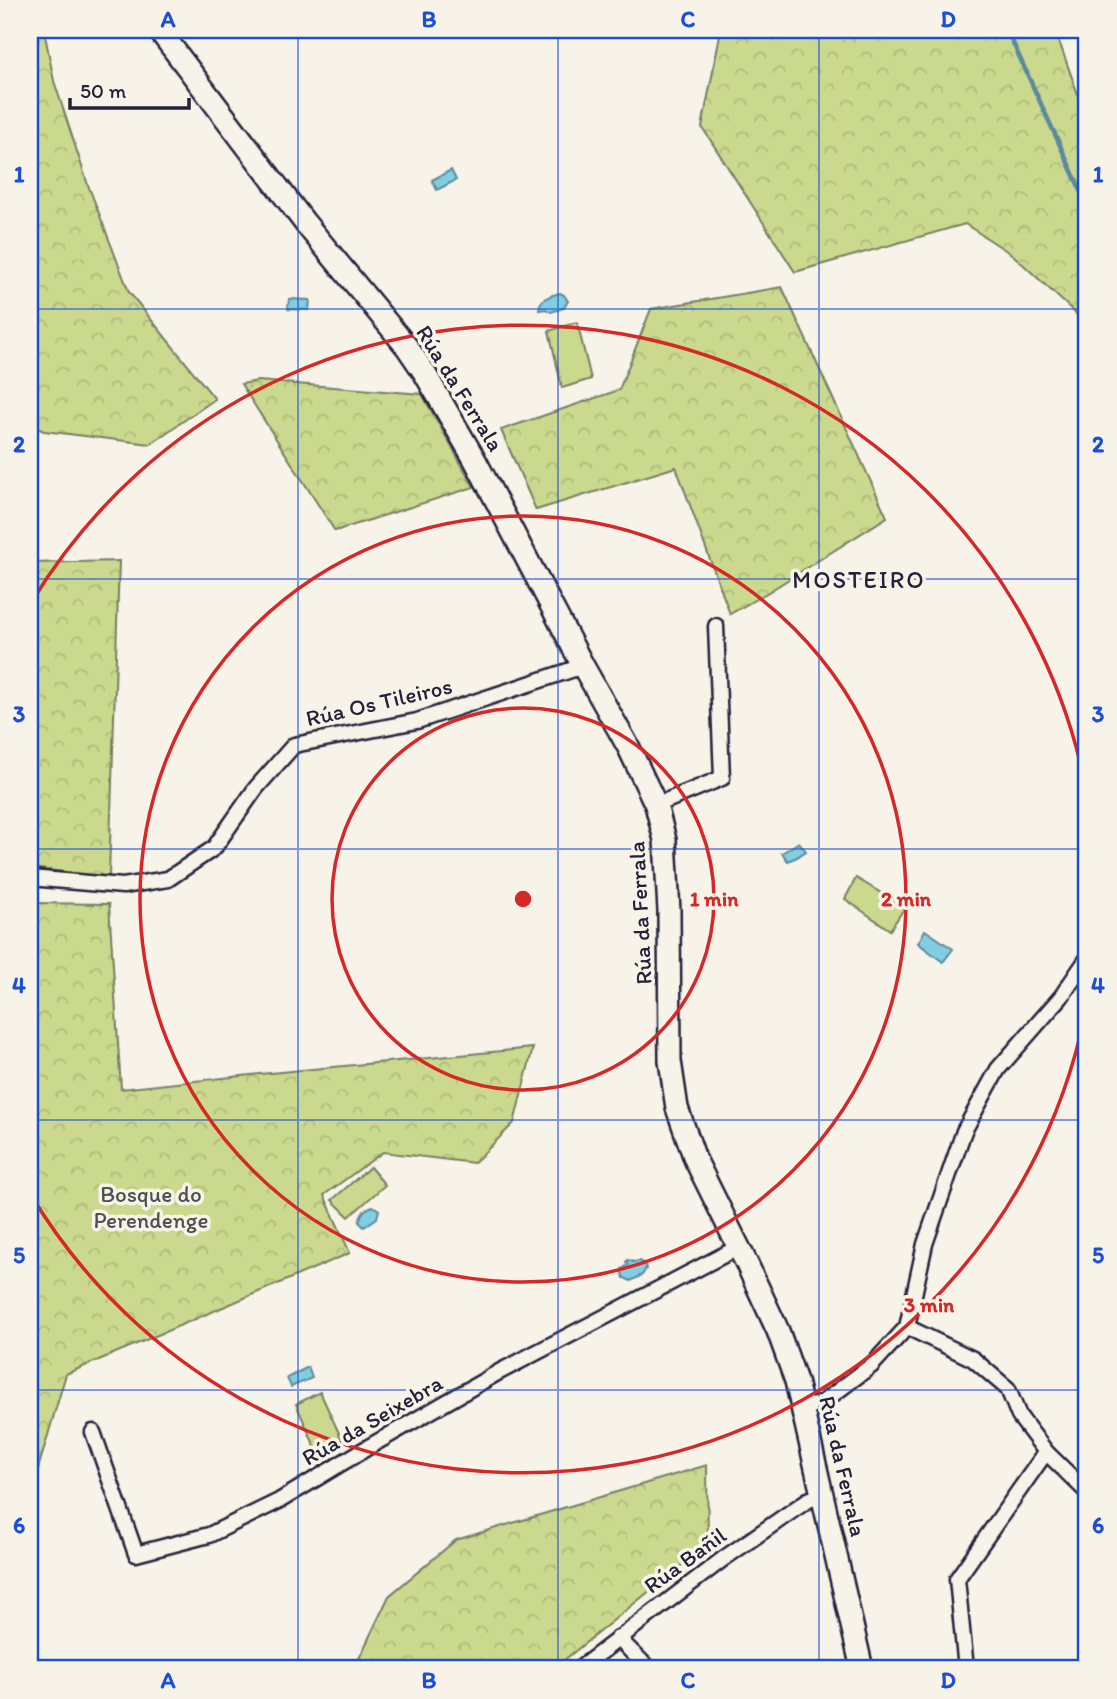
<svg xmlns="http://www.w3.org/2000/svg" width="1117" height="1699" viewBox="0 0 1117 1699" font-family="Itim,sans-serif">
<style>
.forest{fill:url(#forest-crowns);stroke:#767e64;stroke-width:2}
.garden{fill:#cad98d;stroke:#767e64;stroke-width:2}
.water{fill:#81cee0;stroke:#5b899e;stroke-width:2}
.lines{fill:none;stroke-linecap:round;stroke-linejoin:round}
.stream{stroke:#5b899e;stroke-width:4.5}
.street-casing{stroke:#22223b;stroke-width:19}
.secondary-casing{stroke:#22223b;stroke-width:26}
.street{stroke:#f7f3e8;stroke-width:14}
.secondary{stroke:#f7f3e8;stroke-width:21}
.grid{fill:none;stroke:#1d4ed8;stroke-width:2;stroke-opacity:0.55}
.ring{fill:none;stroke:#d62828;stroke-width:3.5}
.labels{text-anchor:middle;stroke-width:7;stroke-linejoin:round;paint-order:stroke}
.street-label{font-size:23px;fill:#22223b;stroke:#f7f3e8}
.park-label{font-size:23px;fill:#4c5050;stroke:#f7f3e8}
.neighbourhood-label{font-size:24px;letter-spacing:2px;fill:#22223b;stroke:#f7f3e8}
.centre{fill:#d62828;stroke:#f7f3e8;stroke-width:3.5}
.ring-label{font-size:21px;text-anchor:middle;font-weight:bold;fill:#d62828;stroke:#f7f3e8;stroke-width:7;stroke-linejoin:round;paint-order:stroke}
.neatline{fill:none;stroke:#1d4ed8;stroke-width:2.5}
.grid-label{font-size:23px;text-anchor:middle;font-weight:bold;fill:#1d4ed8}
</style>
<defs>
<pattern id="forest-crowns" width="20" height="18" patternUnits="userSpaceOnUse" patternTransform="scale(1.75)"><rect width="20" height="18" fill="#cad98d"/><path d="M2 6a3 3 0 1 1 6 0M12 15a3 3 0 1 1 6 0" fill="none" stroke="#adba7b"/></pattern>
</defs>
<rect width="100%" height="100%" fill="#f7f3e8"/>
<filter id="ink" filterUnits="userSpaceOnUse"><feTurbulence type="fractalNoise" baseFrequency=".0143" numOctaves="2"/><feDisplacementMap in="SourceGraphic" scale="14" xChannelSelector="R" yChannelSelector="G"/><feConvolveMatrix kernelMatrix="1 2 1 2 8 2 1 2 1" color-interpolation-filters="sRGB"/></filter>
<g filter="url(#ink)">
<g class="forest">
<polygon points="30,30 44,30 54,81 87,182 129,292 215,399 150,444 44,431 30,425"/>
<polygon points="721,30 1055,30 1087,120 1087,324 1013,255 965,224 795,272 702,127"/>
<polygon points="782,287 887,517 770,591 730,614 676,467 536,510 501,430 619,390 651,309"/>
<polygon points="258,381 422,394 474,487 335,531 241,384"/>
<polygon points="119,561 109,877 30,868 30,563"/>
<polygon points="30,903 109,904 121,1089 260,1074 533,1048 514,1123 474,1163 383,1152 324,1195 350,1253 66,1374 30,1496"/>
<polygon points="707,1465 708,1544 553,1669 354,1669 389,1596 456,1540"/>
</g>
<g class="garden">
<polygon points="577,322 591,379 562,388 549,331"/>
<polygon points="856,878 905,907 890,930 845,899"/>
<polygon points="370,1167 385,1185 349,1217 332,1200"/>
<polygon points="320,1392 344,1444 319,1456 296,1404"/>
</g>
<g class="water">
<polygon points="451,170 456,180 437,190 432,180"/>
<path d="M560,293L564,295L568,301L564,308L551,312L546,309L539,310C539,298 550,296 560,293Z"/>
<polygon points="289,299 310,300 309,310 288,309"/>
<polygon points="799,842 806,851 797,857 788,861 782,853"/>
<polygon points="925,930 953,949 943,962 918,943"/>
<path d="M373,1206L379,1210L377,1218L364,1227L359,1222C361,1213 364,1209 373,1206Z"/>
<polygon points="628,1260 633,1262 640,1261 645,1265 646,1269 642,1275 631,1281 624,1278 622,1273 622,1269 628,1265 626,1262"/>
<polygon points="308,1367 312,1378 291,1387 287,1378"/>
</g>
<g class="lines">
<polyline class="stream" points="1007,30 1087,204"/>
<defs>
<g id="street">
<polyline points="656,805 722,778 716,626"/>
<polyline points="30,878 123,886 168,879 214,848 256,788 294,745 417,721 583,666"/>
<polyline points="907,1327 973,1359 1008,1389 1019,1416 1046,1452 1087,1492"/>
<polyline points="803,1409 823,1402 871,1366 907,1327 925,1244 964,1131 998,1069 1061,997 1087,959"/>
<polyline points="93,1432 136,1554 209,1535 279,1501 365,1449 499,1372 739,1247"/>
<polyline points="618,1638 649,1669"/>
<polyline points="579,1669 723,1559 808,1500 823,1495"/>
<polyline points="966,1669 957,1579 1046,1452"/>
</g>
<polyline id="secondary" points="159,30 305,223 407,347 424,372 475,460 583,666 629,748 656,805 665,840 669,911 670,1061 677,1108 695,1159 746,1262 778,1331 796,1381 862,1669"/>
</defs>
<use href="#street" class="street-casing"/>
<use href="#secondary" class="secondary-casing"/>
<use href="#street" class="street"/>
<use href="#secondary" class="secondary"/>
</g>
</g>
<path class="grid" d="M298,30V1669M558,30V1669M819,30V1669M30,309H1087M30,579H1087M30,849H1087M30,1120H1087M30,1390H1087"/>
<g class="ring">
<circle cx="523" cy="899" r="191"/>
<circle cx="523" cy="899" r="383"/>
<path d="M1086 1009A574 574 0 0 1 31 1195M31 603A574 574 0 0 1 1086 789"/>
</g>
<g class="labels">
<g class="street-label">
<text transform="translate(460 388) rotate(58)" y="8">Rúa da Ferrala</text>
<text transform="translate(379 702) rotate(-13)" y="8">Rúa Os Tileiros</text>
<text transform="translate(640 913) rotate(-93)" y="8">Rúa da Ferrala</text>
<text transform="translate(372 1420) rotate(-30)" y="8">Rúa da Seixebra</text>
<text transform="translate(843 1466) rotate(77)" y="8">Rúa da Ferrala</text>
<text transform="translate(685 1560) rotate(-36)" y="8">Rúa Bañil</text>
</g>
<g class="park-label">
<text x="151" y="1202">Bosque do<tspan x="151" dy="26">Perendenge</tspan></text>
</g>
<g class="neighbourhood-label">
<text x="859" y="588">MOSTEIRO</text>
</g>
</g>
<circle cx="523" cy="899" r="10" class="centre"/>
<g class="ring-label">
<text x="714" y="906">1 min</text>
<text x="906" y="906">2 min</text>
<text x="929" y="1312">3 min</text>
</g>
<rect width="1117" height="1699" fill="none" stroke="#f7f3e8" stroke-width="77"/>
<path d="M70 98v10h119v-10" fill="none" stroke="#22223b" stroke-width="3.5"/>
<text x="80" y="98" font-size="21" fill="#22223b" stroke="#f7f3e8" stroke-width="5" paint-order="stroke">50 m</text>
<rect x="38" y="38" width="1040" height="1622" class="neatline"/>
<g class="grid-label">
<text x="168" y="27">A</text>
<text x="429" y="27">B</text>
<text x="688" y="27">C</text>
<text x="948" y="27">D</text>
<text x="19" y="182">1</text>
<text x="1098" y="182">1</text>
<text x="19" y="452">2</text>
<text x="1098" y="452">2</text>
<text x="19" y="722">3</text>
<text x="1098" y="722">3</text>
<text x="19" y="993">4</text>
<text x="1098" y="993">4</text>
<text x="19" y="1263">5</text>
<text x="1098" y="1263">5</text>
<text x="19" y="1533">6</text>
<text x="1098" y="1533">6</text>
<text x="168" y="1688">A</text>
<text x="429" y="1688">B</text>
<text x="688" y="1688">C</text>
<text x="948" y="1688">D</text>
</g>
</svg>
